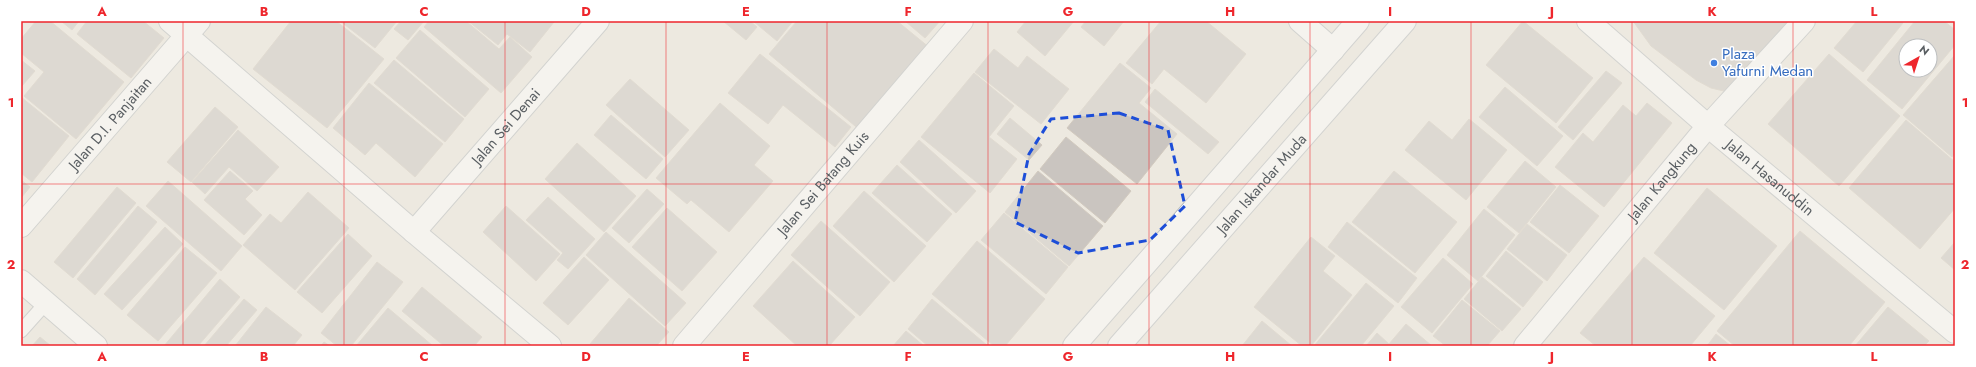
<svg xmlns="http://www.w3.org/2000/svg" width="1976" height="367" viewBox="0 0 1976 367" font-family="Jost,sans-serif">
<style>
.building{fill:#cac5c0;stroke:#d2cabf;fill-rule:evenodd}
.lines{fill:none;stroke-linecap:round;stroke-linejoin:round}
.lane-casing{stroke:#b3b8bc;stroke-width:15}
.street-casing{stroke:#b3b8bc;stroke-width:24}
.secondary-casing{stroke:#b4b9be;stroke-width:24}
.lane{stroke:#fff;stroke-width:13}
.street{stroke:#fff;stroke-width:22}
.secondary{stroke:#fff;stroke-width:22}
.marked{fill:none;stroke:#1d4ed8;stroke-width:3;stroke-dasharray:8 5;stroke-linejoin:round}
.grid{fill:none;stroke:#ee262c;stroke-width:1;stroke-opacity:0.55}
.shop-dot{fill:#3f7fe0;stroke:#fff;stroke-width:1.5}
.labels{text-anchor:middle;stroke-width:3;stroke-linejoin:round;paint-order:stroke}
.shop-label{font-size:15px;fill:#366cbe;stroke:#fff;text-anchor:start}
.street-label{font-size:15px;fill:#595e62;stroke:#fff}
.neatline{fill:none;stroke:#ee262c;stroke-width:1.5}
.grid-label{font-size:13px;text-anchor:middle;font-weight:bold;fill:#ee262c}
</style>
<rect width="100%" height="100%" fill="#ede9e0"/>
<g class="building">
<polygon points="36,21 50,21 124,82 76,139 24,96 44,72 21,53 21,39"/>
<polygon points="61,21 79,21 72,30"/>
<polygon points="87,21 143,21 164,38 131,78 77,34"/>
<polygon points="291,21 336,21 384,59 327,128 253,69"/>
<polygon points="340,21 397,21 375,48"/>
<polygon points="401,21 424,21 408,40 394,29"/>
<polygon points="429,21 466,21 499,49 510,37 532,57 501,93 424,27"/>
<polygon points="468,21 553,21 554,22 530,52 507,34 498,45"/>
<polygon points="723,21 750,21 757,27 746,40"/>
<polygon points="753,21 793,21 777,41"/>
<polygon points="797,21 897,21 930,48 861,131 769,54"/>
<polygon points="905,21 940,21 925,38"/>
<polygon points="1026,21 1074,21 1045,56 1017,32"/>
<polygon points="1086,21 1124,21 1104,46 1081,27"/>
<polygon points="1161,21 1206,21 1246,54 1206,103 1164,69 1152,84 1126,63"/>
<polygon points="1523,21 1593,78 1556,123 1486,65"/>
<polygon points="1633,21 1791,21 1728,92 1711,88 1696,80 1651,46"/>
<polygon points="1857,21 1901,21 1903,23 1863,72 1834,48"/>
<path d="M1915,21H1944L1955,30V45L1902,109L1867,80ZM1906,46H1930V70H1906Z"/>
<polygon points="420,30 489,89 465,117 396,58"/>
<polygon points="994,49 1018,68 1027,56 1069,89 1041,124 975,72"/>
<polygon points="760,54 851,127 835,147 783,105 768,124 728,93"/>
<polygon points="1829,54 1900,116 1839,186 1768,124"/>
<polygon points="1955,55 1955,153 1952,157 1903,115"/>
<polygon points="21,60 35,71 21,87"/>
<polygon points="394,60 464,119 445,142 374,83"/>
<polygon points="1120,63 1151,88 1139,103 1177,134 1137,184 1067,128"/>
<polygon points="1606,71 1622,83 1573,140 1558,127"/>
<polygon points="974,73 1014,106 989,137 1017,159 990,193 921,137"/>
<polygon points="630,79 689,130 665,157 606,105"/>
<polygon points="369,83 443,144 415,177 376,143 365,155 333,128"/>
<polygon points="1505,87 1563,136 1537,166 1479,117"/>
<polygon points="1155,89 1219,142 1208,154 1145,102"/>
<polygon points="21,97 69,136 32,182 21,173"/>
<polygon points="720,103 770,146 754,165 773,181 729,232 691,200 687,204 656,178"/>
<polygon points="1647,103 1672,123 1604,207 1555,167 1583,133 1593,142 1623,105 1636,116"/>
<polygon points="215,107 238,127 191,182 167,162"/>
<polygon points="611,115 663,159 646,179 594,135"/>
<polygon points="1010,118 1042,145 1029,160 997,134"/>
<polygon points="1469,119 1507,150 1466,200 1405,150 1429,121 1452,140"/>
<polygon points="1906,120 1955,162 1955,208 1920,249 1849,188"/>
<polygon points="238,130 279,167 257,191 229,167 205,194 192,182"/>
<polygon points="1066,137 1131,191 1105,223 1040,169"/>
<polygon points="919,140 976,191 956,213 900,162"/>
<polygon points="577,143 636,196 604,232 545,179"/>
<polygon points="1525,161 1556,187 1519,233 1487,207"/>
<polygon points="897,165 952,214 927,242 872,193"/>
<polygon points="230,171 253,191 245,199 262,215 244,235 204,200"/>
<polygon points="1038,171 1103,226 1069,266 1005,212"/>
<polygon points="1394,171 1457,222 1415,273 1352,222"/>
<polygon points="21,180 30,187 21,198"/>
<polygon points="168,181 242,246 221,271 146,206"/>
<polygon points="1560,185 1599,216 1569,253 1530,222"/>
<polygon points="117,187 136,203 73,278 54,262"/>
<polygon points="1707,188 1777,246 1724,310 1654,253"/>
<polygon points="647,189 664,204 629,243 612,228"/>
<polygon points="864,191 926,246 894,282 833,226"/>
<polygon points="308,192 349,228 295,290 243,245 270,214 281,223"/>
<polygon points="548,197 595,239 568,269 557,260 563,253 526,220"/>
<polygon points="138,206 157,222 95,295 77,279"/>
<polygon points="506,206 560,254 536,281 483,232"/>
<polygon points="667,208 717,252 682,291 632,247"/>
<polygon points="1484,209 1515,235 1478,281 1447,255"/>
<polygon points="1004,213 1068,267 1046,294 981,240"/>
<polygon points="821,221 890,282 860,316 791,255"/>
<polygon points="1347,222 1417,278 1398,303 1328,247"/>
<polygon points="1527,224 1567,255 1547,281 1507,249"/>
<polygon points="165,227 183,244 122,310 104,294"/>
<polygon points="1800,231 1885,302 1849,346 1735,346 1717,331"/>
<polygon points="606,232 686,303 665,326 586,255"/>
<polygon points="348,234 372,256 322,313 297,292"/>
<polygon points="1311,237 1335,256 1323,271 1352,295 1311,346 1302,346 1254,307"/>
<polygon points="977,241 1045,299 1005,346 994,346 932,294"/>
<polygon points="1955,242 1955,270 1941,258"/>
<polygon points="185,247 217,273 158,341 127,315"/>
<polygon points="1506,251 1543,282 1523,307 1486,276"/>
<polygon points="584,257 609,280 568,325 543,303"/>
<polygon points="1644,257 1715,316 1690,346 1596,346 1580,333"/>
<polygon points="1443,258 1473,284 1432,333 1401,307"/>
<polygon points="793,261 855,317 829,346 797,346 753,306"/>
<polygon points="377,262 403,282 351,346 337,346 321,333"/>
<polygon points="1482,277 1521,309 1502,331 1464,299"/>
<polygon points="220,279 240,297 198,346 164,346"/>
<polygon points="1366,283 1394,306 1361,346 1314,346"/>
<polygon points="422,287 482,337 474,346 444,346 402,311"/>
<polygon points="629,298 669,332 656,346 593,346 590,344"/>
<polygon points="244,299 257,310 226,346 204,346"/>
<polygon points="932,299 988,346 928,346 908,329"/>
<polygon points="1462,300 1500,331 1487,346 1446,346 1433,336"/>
<polygon points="266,307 302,335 293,346 235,346"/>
<polygon points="1888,307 1929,341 1924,346 1855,346"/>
<polygon points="388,308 433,346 356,346"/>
<polygon points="1262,321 1292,346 1242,346"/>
<polygon points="1406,324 1432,346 1366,346 1377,333 1389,344"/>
<polygon points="906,331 924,346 893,346"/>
<polygon points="1716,334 1731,346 1707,346"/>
<polygon points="40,337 51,346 32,346"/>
<polygon points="324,342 330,346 321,346"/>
</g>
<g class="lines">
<defs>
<polyline id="lane" points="21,331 46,303"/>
<g id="street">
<polyline points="170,21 414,232 550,346"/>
<polyline points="1300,21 1333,50"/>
<path id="s1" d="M1588,21L1708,126L1955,332"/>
<path id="s2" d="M21,226L199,21"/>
<path id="s3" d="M414,232L598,21"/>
<polyline points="21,281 96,346"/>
<path id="s4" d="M684,346L962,21"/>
<path id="s5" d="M1525,346L1708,126L1804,21"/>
</g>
<g id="secondary">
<polyline points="1074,346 1358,21"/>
<path id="s6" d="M1119,346L1405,21"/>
</g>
</defs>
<use href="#lane" class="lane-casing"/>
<use href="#street" class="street-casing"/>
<use href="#secondary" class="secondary-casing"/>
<use href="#lane" class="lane"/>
<use href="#street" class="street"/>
<use href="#secondary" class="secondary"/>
</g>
<path d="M0 0H1976V367H0ZM1119,113L1168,130L1185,206L1150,240L1078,253L1015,222L1029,154L1051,119Z" fill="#ede9e0" fill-opacity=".55" fill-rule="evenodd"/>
<path class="marked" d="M1119,113L1168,130L1185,206L1150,240L1078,253L1015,222L1029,154L1051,119Z"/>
<path class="grid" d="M183,21V346M344,21V346M505,21V346M666,21V346M827,21V346M988,21V346M1149,21V346M1310,21V346M1471,21V346M1632,21V346M1793,21V346M21,184H1955"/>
<circle class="shop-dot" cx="1714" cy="63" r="4"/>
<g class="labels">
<g class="shop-label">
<text x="1722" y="59">Plaza<tspan x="1722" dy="17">Yafurni Medan</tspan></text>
</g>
<g class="street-label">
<text dy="5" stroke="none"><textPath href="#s2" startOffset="136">Jalan D.I. Panjaitan</textPath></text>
<text dy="5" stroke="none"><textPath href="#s3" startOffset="140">Jalan Sei Denai</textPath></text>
<text dy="5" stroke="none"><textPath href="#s1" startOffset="240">Jalan Hasanuddin</textPath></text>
<text dy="5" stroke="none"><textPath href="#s5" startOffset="214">Jalan Kangkung</textPath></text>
<text dy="5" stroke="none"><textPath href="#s4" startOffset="214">Jalan Sei Batang Kuis</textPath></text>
<text dy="5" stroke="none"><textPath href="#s6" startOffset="216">Jalan Iskandar Muda</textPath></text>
</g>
</g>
<rect width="1976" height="367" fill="none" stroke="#ffffff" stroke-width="44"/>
<g transform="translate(1918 58) rotate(39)"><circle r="19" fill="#ffffff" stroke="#bdbfc0"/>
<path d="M0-3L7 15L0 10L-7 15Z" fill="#ee262c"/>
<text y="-6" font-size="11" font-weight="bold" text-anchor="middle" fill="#595e62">N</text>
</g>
<rect x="22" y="22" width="1932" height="323" class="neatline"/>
<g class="grid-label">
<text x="102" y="16">A</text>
<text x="264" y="16">B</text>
<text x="424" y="16">C</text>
<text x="586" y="16">D</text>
<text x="746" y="16">E</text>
<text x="908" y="16">F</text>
<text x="1068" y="16">G</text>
<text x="1230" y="16">H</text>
<text x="1390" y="16">I</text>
<text x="1552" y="16">J</text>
<text x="1712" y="16">K</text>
<text x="1874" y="16">L</text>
<text x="11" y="107">1</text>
<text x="1965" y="107">1</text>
<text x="11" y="269">2</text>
<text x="1965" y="269">2</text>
<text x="102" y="361">A</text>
<text x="264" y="361">B</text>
<text x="424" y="361">C</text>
<text x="586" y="361">D</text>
<text x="746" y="361">E</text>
<text x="908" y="361">F</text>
<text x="1068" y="361">G</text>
<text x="1230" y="361">H</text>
<text x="1390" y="361">I</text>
<text x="1552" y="361">J</text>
<text x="1712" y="361">K</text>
<text x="1874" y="361">L</text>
</g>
</svg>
